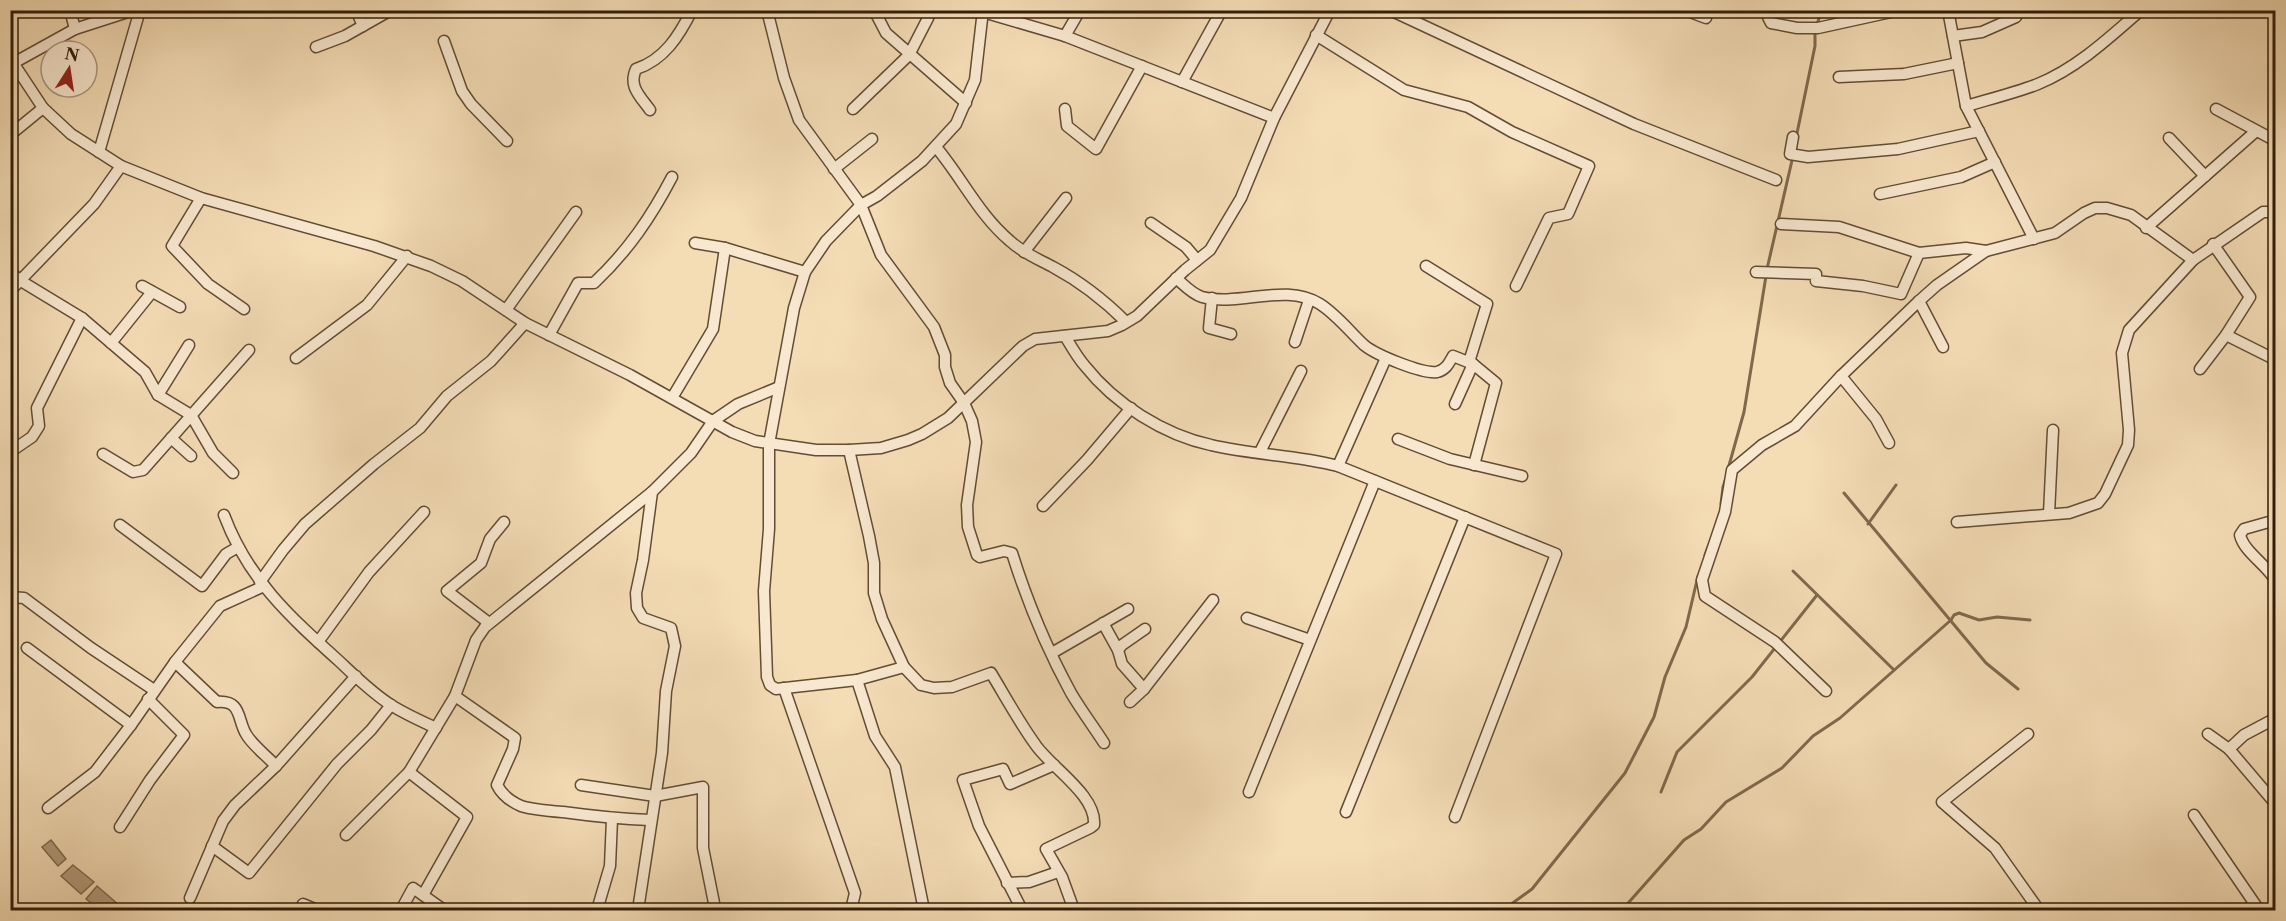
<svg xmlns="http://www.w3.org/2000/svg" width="2286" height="921" viewBox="0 0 2286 921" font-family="'Libre Caslon Text',serif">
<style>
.water{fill:#b29b7b;stroke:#7f694d;stroke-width:1.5}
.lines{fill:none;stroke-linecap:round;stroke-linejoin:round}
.stream{stroke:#7f694d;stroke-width:3}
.street-casing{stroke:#624d34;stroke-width:13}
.street{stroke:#f8e8cf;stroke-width:10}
</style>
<rect width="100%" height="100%" fill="#f4dcb5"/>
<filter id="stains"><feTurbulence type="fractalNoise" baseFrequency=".00333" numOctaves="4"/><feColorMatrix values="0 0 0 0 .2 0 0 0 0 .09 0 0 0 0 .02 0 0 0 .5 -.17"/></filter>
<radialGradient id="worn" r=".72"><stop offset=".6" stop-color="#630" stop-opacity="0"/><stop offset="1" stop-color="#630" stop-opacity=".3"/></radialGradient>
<g class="water">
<polygon points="51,840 66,859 58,866 42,847"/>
<polygon points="73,865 94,882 81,894 61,876"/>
<polygon points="97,886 119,905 114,910 100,910 86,899"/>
</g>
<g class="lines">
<g class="stream">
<polyline points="1796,138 1815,46 1815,30 1822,10"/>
<polyline points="1767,269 1793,156"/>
<polyline points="1728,469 1744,412 1766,276"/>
<polyline points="1844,493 1986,663 2018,689"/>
<polyline points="1721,504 1723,487 1726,478"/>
<polyline points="1868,524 1896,485"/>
<polyline points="1705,555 1710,542"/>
<polyline points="1793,571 1894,670"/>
<polyline points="1661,792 1677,752 1752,677 1817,595"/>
<polyline points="1503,910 1532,889 1625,773 1654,717 1665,677 1686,627 1698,576"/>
<polyline points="1622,910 1684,840 1701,829 1726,802 1782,768 1813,736 1840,718 1951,620 1954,615 1959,613 1979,620 1997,617 2030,620"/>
</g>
<defs>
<g id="street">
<polyline points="70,10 75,29"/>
<polyline points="356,10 363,26"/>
<path d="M767,10L784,78L799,120L861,205L881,255L934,327L945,355V367L950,383L964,403L972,421L976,442L967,505L968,527L977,555L980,557L1004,551L1012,553C1027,601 1047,649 1071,693C1081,710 1093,726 1104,743"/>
<polyline points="874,10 886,33 966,103"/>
<polyline points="1390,10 1634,124 1776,180"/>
<polyline points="1685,10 1706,18"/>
<polyline points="1769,10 1768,17 1771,23 1797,28 1818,28 1900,10"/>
<polyline points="1948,10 1966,106 2034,239"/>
<polyline points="983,12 1065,36 1274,118"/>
<polyline points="1316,35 1404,90 1468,107 1512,132 1589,166 1568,214 1549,218 1516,286"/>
<polyline points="1065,36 1080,10"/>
<polyline points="1953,36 1982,32 2016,17"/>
<polyline points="444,41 462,91 471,104 507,141"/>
<polyline points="316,47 345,36 391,10"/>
<polyline points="10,58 43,108 71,134 121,166 201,198 374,246 431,266 462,281 525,323 630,375 732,432 755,441 816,450 849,450 881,448 908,440 922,434 948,418 1023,346 1035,339 1108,331 1122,325 1137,316 1185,270 1210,250 1241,198 1274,118 1330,10"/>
<polyline points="10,65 75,29 134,10"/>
<polyline points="1839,77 1904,74 1958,63"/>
<polyline points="1182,82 1219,15"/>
<path d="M1966,106C1990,99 2015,93 2038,84C2077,68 2109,38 2141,10"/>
<polyline points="853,109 909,55 928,18"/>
<polyline points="1065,109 1067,126 1096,149 1142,66"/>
<polyline points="2216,109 2276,141"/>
<path d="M650,110C640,96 628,86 636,69C664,60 679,36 692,10"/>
<polyline points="10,135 43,108"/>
<polyline points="1793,137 1790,154 1808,157 1898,149 1979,131"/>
<polyline points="2169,138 2205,176"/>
<path d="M936,147C962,178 979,215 1010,241C1023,253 1038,259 1053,267C1081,282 1104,300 1126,322"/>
<polyline points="99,152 140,10"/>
<polyline points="834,169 872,139"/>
<polyline points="1880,194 1961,177 1995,162"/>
<polyline points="201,198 172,246 208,284 244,309"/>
<polyline points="1151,223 1186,247 1197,260"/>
<polyline points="1781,224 1839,227 1919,253 1966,248 1986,251"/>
<polyline points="2146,228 2255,132"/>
<polyline points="695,243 725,248 805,272"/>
<polyline points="1024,252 1066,198"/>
<polyline points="1426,266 1487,304 1469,362"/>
<polyline points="10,272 21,281 82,318 145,372 158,395 191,415 213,453 233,473"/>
<polyline points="1756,272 1816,274 1816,281 1863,286 1901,294 1919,253"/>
<path d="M1176,278C1184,285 1192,294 1202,297C1240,307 1285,282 1320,304C1337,315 1350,332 1364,345C1376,355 1422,374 1437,372C1446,370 1449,363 1453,356L1473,364L1496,383L1474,465"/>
<polyline points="142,286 180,307"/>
<polyline points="10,291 94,204 121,166"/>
<polyline points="1212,298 1209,328 1231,334"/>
<polyline points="1919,301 1943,347"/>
<polyline points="506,310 576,212"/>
<path d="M549,335L578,283H594C628,251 651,217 672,177"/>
<polyline points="2226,335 2276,360"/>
<path d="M1065,336C1071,346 1077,357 1085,366C1115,404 1164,435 1211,445C1253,455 1296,455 1338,466L1386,358"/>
<polyline points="1295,342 1309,300"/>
<polyline points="111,343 152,292"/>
<polyline points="296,358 367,305 407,256"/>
<polyline points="2200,369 2226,335 2250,297 2213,244"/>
<polyline points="1841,376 1876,419 1889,443"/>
<polyline points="158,395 189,345"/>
<polyline points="672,398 713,329 725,248"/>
<polyline points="1455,404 1473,364"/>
<polyline points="171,438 191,456"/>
<polyline points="1398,439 1450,459 1522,476"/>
<path d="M849,450L869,536L874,563V593L882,619L904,667L921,685L934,688L952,687L991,673C1005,696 1019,722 1035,744C1050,767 1097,795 1094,825L1090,828L1046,849L1062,877L1074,910"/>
<polyline points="10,452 32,437 39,426 37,408 82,318"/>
<polyline points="1260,452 1301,371"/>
<polyline points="103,454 133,472 143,470 249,350"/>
<polyline points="1338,466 1556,554 1455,817"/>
<polyline points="1043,506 1087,460 1131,408"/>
<polyline points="2049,514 2053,430"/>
<path d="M224,515C248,579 289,616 339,661C355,676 372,693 391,705C405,714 421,721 436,728"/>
<path d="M2276,520L2244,529L2240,535C2244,552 2266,564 2276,581"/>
<polyline points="1957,522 2069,513 2098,503 2105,494 2128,445 2129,430 2122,353 2129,330 2193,260 2263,212 2276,212"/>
<polyline points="120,525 202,586 226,554 238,547"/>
<polyline points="10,531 11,532"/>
<polyline points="260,582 283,550 305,524 374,464 420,428 447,396 491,361 525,323"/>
<polyline points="10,597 24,598 91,648 154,690"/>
<polyline points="1247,618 1310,640"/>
<polyline points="489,623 447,591 481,563 490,539 504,522"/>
<polyline points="1103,623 1118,650"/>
<polyline points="318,642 369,572 424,512"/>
<polyline points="27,648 131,725"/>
<polyline points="1052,653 1128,609"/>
<path d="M175,662L217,702C242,700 237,719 246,734C252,745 267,756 276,766"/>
<polyline points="904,667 857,680 776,689 770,685 767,677 764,591 769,529 769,444 794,308 805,272 826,241 861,205 877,196 922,161 956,124 975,80 983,10"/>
<polyline points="857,680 875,736 895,767 924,910"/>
<polyline points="784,688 855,893 851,910"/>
<polyline points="1144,689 1122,664 1118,650 1122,645 1145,629"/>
<polyline points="1826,691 1775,642 1705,596 1702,580 1725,512 1732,470 1762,445 1795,426 1841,376 1919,301 1937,285 1986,251 2055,233 2084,213 2095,208 2107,208 2131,215 2193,260"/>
<path d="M455,696L515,738L513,749L497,785C502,795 512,802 521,806C534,810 549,811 563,812C592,816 621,819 650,820"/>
<polyline points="1130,702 1144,689 1213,600"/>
<polyline points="2028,734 1942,802 1995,848 2036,906 2036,910"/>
<polyline points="2208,734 2229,749 2274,802"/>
<polyline points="2229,749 2244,735 2276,718"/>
<polyline points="409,772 467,817 423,895"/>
<polyline points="581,785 655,796 703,787 703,848 714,903 714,910"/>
<polyline points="1249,792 1375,481"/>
<polyline points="48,808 95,772 131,725 175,662 220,606 264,586"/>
<polyline points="1346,812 1465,517"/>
<polyline points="2194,815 2259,910"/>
<polyline points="120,827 150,780 184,735 148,699"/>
<polyline points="346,835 409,772 455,696 476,640 485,627 652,492 691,453 713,421 738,404 779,387"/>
<polyline points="212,846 249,873 337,764 371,730 391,705"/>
<polyline points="1007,883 1029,882 1058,872"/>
<polyline points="190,898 223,821 235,805 276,766 356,676"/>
<polyline points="300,910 303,904 317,910"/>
<polyline points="401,910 413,888 444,910"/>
<polyline points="597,910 610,866 612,819"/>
<polyline points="638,910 662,753 666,691 675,646 671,628 643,618 637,608 636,593 643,560 652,492"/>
<polyline points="1022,910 979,826 963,780 1003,769 1010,784 1054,765"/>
</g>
</defs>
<use href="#street" class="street-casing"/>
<use href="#street" class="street"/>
</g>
<rect width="2286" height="921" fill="none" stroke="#f4dcb5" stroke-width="36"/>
<rect x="12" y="12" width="2262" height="897" fill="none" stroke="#321d09" stroke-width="3"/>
<rect x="18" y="18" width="2250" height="885" fill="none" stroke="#321d09" stroke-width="1.5"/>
<g transform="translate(69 69) rotate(12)"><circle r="28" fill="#f8e8cf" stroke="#a99780" stroke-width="1.5"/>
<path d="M0-4.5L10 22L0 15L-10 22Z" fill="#8f2418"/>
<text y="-9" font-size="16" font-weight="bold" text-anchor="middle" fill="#321d09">N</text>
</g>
<rect width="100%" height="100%" filter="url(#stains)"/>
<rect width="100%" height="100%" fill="url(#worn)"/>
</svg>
